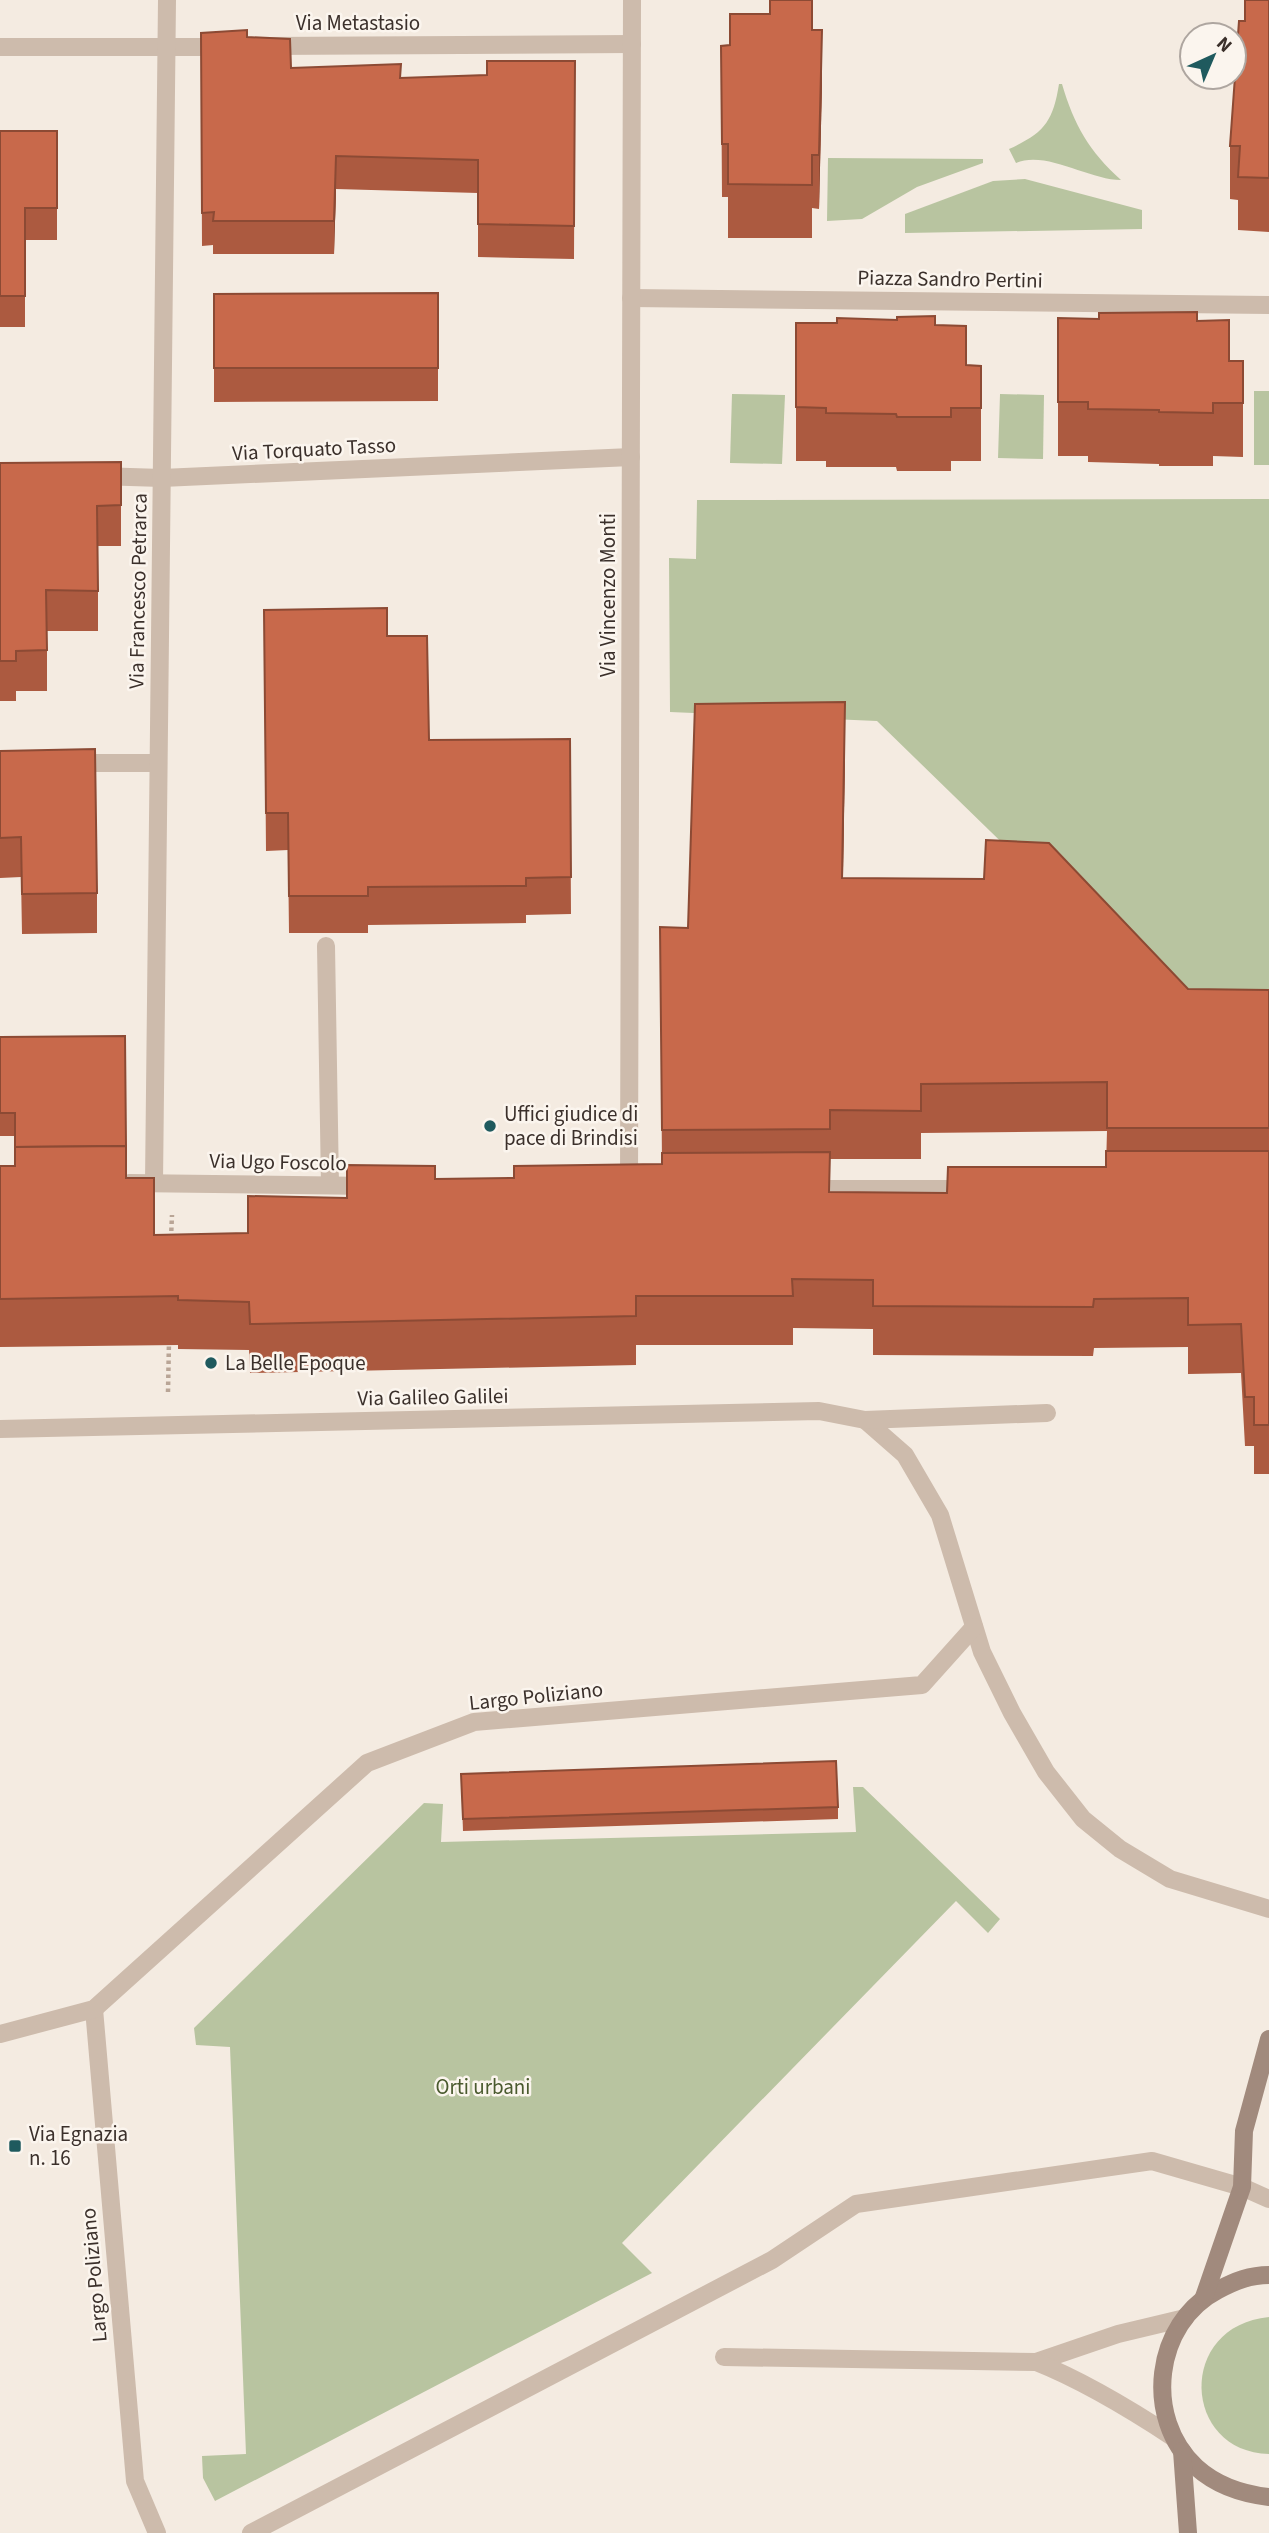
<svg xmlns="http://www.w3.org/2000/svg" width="1269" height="2533" viewBox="0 0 1269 2533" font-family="'Source Sans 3',sans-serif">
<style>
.green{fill:#b8c4a0}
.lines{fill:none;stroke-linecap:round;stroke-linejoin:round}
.path{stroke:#b9a596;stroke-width:4.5;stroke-dasharray:3.5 3.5;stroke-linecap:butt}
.lane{stroke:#cdbbac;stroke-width:18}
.street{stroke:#cdbbac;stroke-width:18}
.secondary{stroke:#a18a7d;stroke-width:18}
.wall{fill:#ac5a40;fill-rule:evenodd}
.shaded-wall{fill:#8c4a34}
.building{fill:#c8694b;stroke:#8c4a34;stroke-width:2}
.poi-dot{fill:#1f5a5e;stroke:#fbf5ee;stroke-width:2.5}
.labels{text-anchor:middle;stroke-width:5;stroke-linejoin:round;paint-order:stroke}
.street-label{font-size:21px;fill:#3b302b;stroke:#fbf5ee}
.poi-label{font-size:21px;fill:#3b302b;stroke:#fbf5ee;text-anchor:start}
.park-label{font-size:21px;fill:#4a5a2e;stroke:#fbf5ee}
</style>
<rect width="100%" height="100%" fill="#f4ebe1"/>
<g class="green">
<path d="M1059,84H1062C1074,125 1089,151 1121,180C1089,180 1046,150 1016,163L1009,149C1044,133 1053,122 1059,84Z"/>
<polygon points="828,158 983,159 983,163 917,187 862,219 827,221"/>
<polygon points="1025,179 1142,210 1142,229 905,233 905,214 993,181"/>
<rect x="1254" y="391" width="15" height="74"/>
<polygon points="732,394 785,395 782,464 730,463"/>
<polygon points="1000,394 1044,395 1043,459 998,458"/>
<polygon points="1269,499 1269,1018 1186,1022 877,721 670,712 669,558 696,559 697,500"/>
<polygon points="853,1787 863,1787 1000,1919 988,1933 956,1901 622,2243 652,2273 215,2501 203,2478 202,2456 246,2454 230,2047 196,2045 194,2028 424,1803 443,1804 441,1842 856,1832"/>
<path d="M1269,2317V2454C1182,2452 1176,2326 1269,2317Z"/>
</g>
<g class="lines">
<g class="path">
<polyline points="171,1238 172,1215"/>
<polyline points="168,1392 169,1341"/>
</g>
<polyline class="lane" points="326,946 330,1185"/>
<g class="street">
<polyline points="266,46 632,44"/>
<polyline points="0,47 224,47"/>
<polyline points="631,298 1269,305"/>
<polyline points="98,476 162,478 631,457"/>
<polyline points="73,763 158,763"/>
<polyline points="129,1183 371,1186"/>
<polyline points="154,1183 167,0"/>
<polyline points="629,1186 632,0"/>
<polyline points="808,1189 969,1189"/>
<polyline points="865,1420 905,1455 940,1515 982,1652 1012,1713 1046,1772 1083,1819 1120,1849 1170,1879 1269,1909"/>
<polyline points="0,1429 819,1411 865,1420 1047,1413"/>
<polyline points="94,2009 135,2481 157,2533"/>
<polyline points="0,2034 94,2009 367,1763 474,1722 922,1685 974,1627"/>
<polyline points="724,2357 1036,2362 1118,2334 1185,2318"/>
<path d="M1036,2362C1084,2381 1130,2409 1174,2438"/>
<polyline points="251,2533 772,2260 856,2204 1152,2161 1242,2187 1269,2199"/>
</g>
<g class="secondary">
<path d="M1269,2275C1250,2275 1235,2281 1218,2290C1154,2323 1143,2418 1196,2467C1217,2486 1242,2494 1269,2497"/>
<polyline points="1204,2297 1242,2187 1244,2131 1269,2039"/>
<polyline points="1182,2451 1188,2533"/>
</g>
</g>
<g class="wall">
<polygon points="1269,0 1269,232 1238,230 1238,200 1230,199 1230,146 1245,21"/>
<polygon points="812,30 822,84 819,209 812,208 812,238 728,238 728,197 722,197 721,46 730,45"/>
<polygon points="201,33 247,37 291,68 401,78 487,75 575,61 574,259 478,257 478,193 336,189 334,254 213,254 213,245 202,246"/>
<polygon points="0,131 57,131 57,240 25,240 25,327 0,327"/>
<polygon points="438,293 438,401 214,402 214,294"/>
<polygon points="1058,318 1197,321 1229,361 1243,361 1243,457 1213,456 1213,466 1159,466 1159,464 1088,462 1088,456 1058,456"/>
<polygon points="796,323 935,325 966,365 981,366 981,461 951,461 951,471 897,471 896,467 826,467 826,461 796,461"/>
<polygon points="121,462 121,546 98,546 98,631 47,631 47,691 16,691 16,701 0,701 0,463"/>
<polygon points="264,610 387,636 429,740 570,739 571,914 526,915 526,923 368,925 368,933 289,933 288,850 266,851"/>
<path d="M845,750L843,878L1188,989L1269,990V1474H1254V1446H1245L1241,1373L1188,1374V1347L1094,1348L1093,1356L873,1355V1329L793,1328V1345H636V1365L250,1373L249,1350L178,1349V1345L0,1347V1166H15V1136H0V1037L126,1178L154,1235L248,1233L347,1198L435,1179L514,1178L662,1164L660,927L688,928ZM1107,1131L1106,1167L947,1193L830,1192V1159H921V1133Z"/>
<polygon points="0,751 97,893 97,933 22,934 21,877 0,878"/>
<polygon points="461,1774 838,1807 838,1819 463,1831"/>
</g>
<g class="shaded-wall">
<polygon points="822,30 822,84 819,209 819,155"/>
<polygon points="336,156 336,189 334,254 334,221"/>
<polygon points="845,702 845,750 842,927 842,878"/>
</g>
<g class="building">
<polygon points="770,0 812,0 812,30 822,30 819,155 812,155 812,185 728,184 728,144 722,144 721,46 730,45 730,14 770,14"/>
<polygon points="1245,0 1269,0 1269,178 1238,177 1240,146 1230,146 1239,21 1245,21"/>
<polygon points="247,30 247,37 290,39 291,68 401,64 400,78 487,75 487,61 575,61 574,226 478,224 478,160 336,156 334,221 213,221 214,212 202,213 201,33"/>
<polygon points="0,131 57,131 57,208 25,208 25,296 0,296"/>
<polygon points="438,293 438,368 214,368 214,294"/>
<polygon points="1197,312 1197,321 1229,320 1229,361 1243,361 1243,403 1213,403 1213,413 1159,412 1159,410 1088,409 1088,402 1058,402 1058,318 1099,319 1099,313"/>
<polygon points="935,316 935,325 966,326 966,365 981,366 981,408 951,408 951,417 897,417 896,414 826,413 826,408 796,407 796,323 837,323 837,318 897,320 897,317"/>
<polygon points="121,462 121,505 97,506 98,591 46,590 47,650 16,651 16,661 0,661 0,463"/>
<polygon points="387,608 387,636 427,636 429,740 570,739 571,877 526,878 526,886 368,887 368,896 289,896 288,813 266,813 264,610"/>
<polygon points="845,702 842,878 984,879 986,840 1049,843 1188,989 1269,990 1269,1128 1107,1128 1107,1082 921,1084 921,1111 830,1110 830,1129 662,1130 660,927 688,928 695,704"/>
<polygon points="95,749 97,893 22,894 21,837 0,838 0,751"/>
<polygon points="125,1036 126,1146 15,1147 15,1149 15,1113 0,1113 0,1037"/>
<polygon points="126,1146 126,1178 154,1178 154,1235 248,1233 248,1196 347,1198 347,1165 435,1166 435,1179 514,1178 514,1166 662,1164 662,1153 830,1152 829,1192 947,1193 948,1167 1106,1167 1106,1151 1269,1151 1269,1425 1254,1425 1254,1397 1245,1397 1241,1324 1188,1325 1188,1298 1094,1299 1093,1307 873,1306 873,1280 792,1279 793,1296 636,1296 636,1316 250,1324 249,1302 178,1300 178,1296 0,1299 0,1166 15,1166 15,1147"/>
<polygon points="836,1761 838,1807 463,1819 461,1774"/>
</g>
<g class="poi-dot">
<circle cx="490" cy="1126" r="7"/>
<circle cx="211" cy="1363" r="7"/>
<rect x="8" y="2139" width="14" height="14" rx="3.5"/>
</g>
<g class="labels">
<g class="street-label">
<text x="358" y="30">Via Metastasio</text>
<text transform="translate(950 279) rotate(1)" y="7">Piazza Sandro Pertini</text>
<text transform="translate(314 449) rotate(-3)" y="7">Via Torquato Tasso</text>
<text transform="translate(138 591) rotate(-89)" y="7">Via Francesco Petrarca</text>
<text transform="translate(608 595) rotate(-90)" y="7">Via Vincenzo Monti</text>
<text transform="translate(278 1162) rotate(1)" y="7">Via Ugo Foscolo</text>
<text transform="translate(433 1397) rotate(-1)" y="7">Via Galileo Galilei</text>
<text transform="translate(536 1696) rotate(-6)" y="7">Largo Poliziano</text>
<text transform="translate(94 2275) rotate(-95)" y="7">Largo Poliziano</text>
</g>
<g class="poi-label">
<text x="504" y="1121">Uffici giudice di<tspan x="504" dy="24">pace di Brindisi</tspan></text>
<text x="225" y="1370">La Belle Epoque</text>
<text x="29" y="2141">Via Egnazia<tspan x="29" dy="24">n. 16</tspan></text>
</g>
<g class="park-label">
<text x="483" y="2094">Orti urbani</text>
</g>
</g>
<g transform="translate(1213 56) rotate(44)"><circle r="33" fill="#fbf5ee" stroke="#aea6a0" stroke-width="2"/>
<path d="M0-5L12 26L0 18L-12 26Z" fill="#1f5a5e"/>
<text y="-10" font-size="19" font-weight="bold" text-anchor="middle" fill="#3b302b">N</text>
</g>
</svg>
